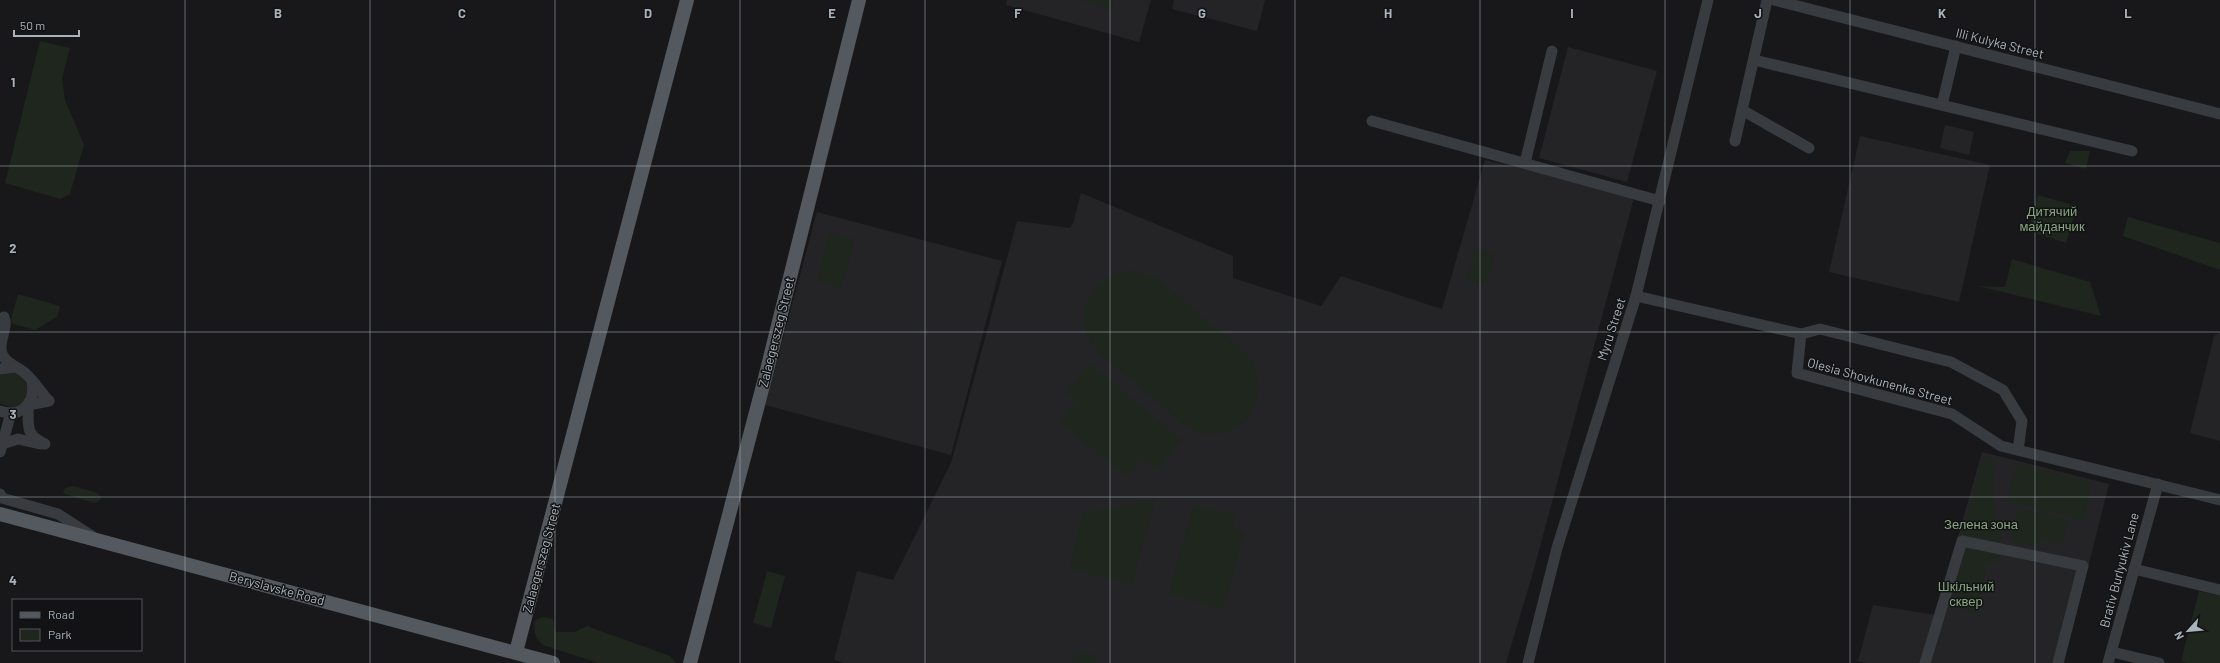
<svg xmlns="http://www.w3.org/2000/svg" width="2220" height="663" viewBox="0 0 2220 663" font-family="Barlow,sans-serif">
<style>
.built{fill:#242427}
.green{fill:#1e261d}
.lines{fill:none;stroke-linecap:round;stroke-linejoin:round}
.minor{stroke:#383b3f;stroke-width:11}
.major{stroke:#54595f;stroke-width:14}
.grid{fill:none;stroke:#a9b3bb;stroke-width:1;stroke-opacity:0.55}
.labels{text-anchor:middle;stroke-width:3;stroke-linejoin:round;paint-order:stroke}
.street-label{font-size:13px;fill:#a9b3bb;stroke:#131315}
.park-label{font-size:13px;fill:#86a77f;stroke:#131315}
.grid-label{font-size:13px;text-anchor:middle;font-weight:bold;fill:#a9b3bb;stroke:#131315;stroke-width:3;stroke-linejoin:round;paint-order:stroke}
</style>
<rect width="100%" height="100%" fill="#18181a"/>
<g class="built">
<polygon points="1007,0 1151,0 1139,42 1006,5"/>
<polygon points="1174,0 1265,0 1257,31 1172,9"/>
<polygon points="1568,47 1657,71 1627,182 1539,158"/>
<polygon points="1945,125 1974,132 1969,155 1940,148"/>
<polygon points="1860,136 1990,165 1959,302 1829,272"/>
<polygon points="1485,160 1635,194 1534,569 1506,663 845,663 834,660 857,571 893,580 951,463 1017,221 1070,228 1074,221 1081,193 1233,256 1233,278 1321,306 1341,276 1442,309"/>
<polygon points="817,212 1002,261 951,455 765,405"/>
<polygon points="2220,332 2220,441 2190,433 2214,336"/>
<polygon points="1982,452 2109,484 2064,663 1866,663 1858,661 1873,605 1936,615"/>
</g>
<g class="green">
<polygon points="1077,0 1115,0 1112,10"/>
<polygon points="40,41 70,48 62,78 65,100 84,145 70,194 60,199 5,183"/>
<polygon points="2070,151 2090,151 2086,169 2065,163"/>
<polygon points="2038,195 2077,206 2066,243 2028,231"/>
<polygon points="2128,217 2220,243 2220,270 2123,236"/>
<polygon points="830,232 855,239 841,288 817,281"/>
<polygon points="1475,249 1495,254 1486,284 1467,279"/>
<polygon points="2012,259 2090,282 2101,316 1978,286 2005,287"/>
<path d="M1130,271L1146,274L1160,281L1242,350C1279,385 1248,448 1197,431C1183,426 1172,413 1161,404C1141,388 1122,371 1102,355C1069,324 1085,276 1130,271Z"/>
<polygon points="18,294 60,306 58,316 35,330 10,323"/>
<polygon points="1090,363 1181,440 1157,470 1143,459 1127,477 1060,422 1077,401 1066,392"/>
<path d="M15,372C41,389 22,416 0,403V375Z"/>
<polygon points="1983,456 1997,459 1992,487 2000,544 1961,537"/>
<polygon points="2017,464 2092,483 2083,520 2007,501"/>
<polygon points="73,486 98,493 101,498 99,501 94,503 63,493 65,488"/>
<polygon points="1155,500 1132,585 1069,568 1083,514"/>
<polygon points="1194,505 1236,516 1232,529 1244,533 1223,609 1169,594"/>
<polygon points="2019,508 2068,520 2062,544 2042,540 2040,547 2011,540"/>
<polygon points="1966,546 2002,552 1997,564 1987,563 1975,613 1949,605"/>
<polygon points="767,571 785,576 771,628 753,623"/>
<polygon points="2199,591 2220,596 2220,663 2189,663 2181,661"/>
<path d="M543,617L553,619L555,632H575L587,626L670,656L676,663H598L543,645C535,638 533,630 535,620Z"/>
<polygon points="1083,652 1091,654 1097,663 1073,663 1076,656"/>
</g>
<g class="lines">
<g class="minor">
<polyline points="1774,0 2220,114"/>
<polyline points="1754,60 2132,151"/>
<polyline points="1942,105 1956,46"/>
<polyline points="1742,110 1809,148"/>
<polyline points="1372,121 1660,201"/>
<polyline points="1735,141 1767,0"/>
<polyline points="1525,163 1552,51"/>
<polyline points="1636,296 1801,334 1797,373 1952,414 2001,446 2220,500"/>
<path d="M4,317C8,328 0,338 1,350C3,364 19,366 27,375C35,383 41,392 49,401"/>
<polyline points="1801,334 1820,329 1951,362 2003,390 2022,421 2018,450"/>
<polyline points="0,369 15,367"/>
<path d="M0,411C21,418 36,403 32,382"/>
<polyline points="2,444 18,439 40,444"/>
<path d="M45,444C24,434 29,426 28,405L49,401"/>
<polyline points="0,452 11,413"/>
<polyline points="0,494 2,498 58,514 92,536"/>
<polyline points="2134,569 2220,590"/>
<polyline points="2112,652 2159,663"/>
<polyline points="1528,663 1557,548 1636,296 1708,0"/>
<polyline points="1925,663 1962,541 2083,566 2058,663"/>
<polyline points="2108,663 2158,484"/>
</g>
<g class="major">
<polyline points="0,514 553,663"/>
<polyline points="516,652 687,0"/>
<polyline points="690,663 765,378 859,0"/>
</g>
</g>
<path class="grid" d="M185,0V663M370,0V663M555,0V663M740,0V663M925,0V663M1110,0V663M1295,0V663M1480,0V663M1665,0V663M1850,0V663M2035,0V663M0,166H2220M0,332H2220M0,497H2220"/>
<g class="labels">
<g class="street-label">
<text transform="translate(2000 43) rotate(14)" y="5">Illi Kulyka Street</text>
<text transform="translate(1611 329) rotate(-72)" y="5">Myru Street</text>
<text transform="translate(776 332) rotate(-76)" y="5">Zalaegerszeg Street</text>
<text transform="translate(1880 381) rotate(15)" y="5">Olesia Shovkunenka Street</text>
<text transform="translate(541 558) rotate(-75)" y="5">Zalaegerszeg Street</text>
<text transform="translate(2119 570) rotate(-75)" y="5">Brativ Burlyukiv Lane</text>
<text transform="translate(277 588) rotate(15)" y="5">Beryslavske Road</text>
</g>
<g class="park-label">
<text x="2052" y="216">Дитячий<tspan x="2052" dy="15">майданчик</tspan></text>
<text x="1981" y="529">Зелена зона</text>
<text x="1966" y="591">Шкільний<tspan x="1966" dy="15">сквер</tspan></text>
</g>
</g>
<g class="grid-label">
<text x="278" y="18">B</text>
<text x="462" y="18">C</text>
<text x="648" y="18">D</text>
<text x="832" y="18">E</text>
<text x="1018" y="18">F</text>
<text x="1202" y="18">G</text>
<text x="1388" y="18">H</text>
<text x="1572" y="18">I</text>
<text x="1758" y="18">J</text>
<text x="1942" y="18">K</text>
<text x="2128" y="18">L</text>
<text x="13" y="87">1</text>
<text x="13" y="253">2</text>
<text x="13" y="419">3</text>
<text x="13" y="585">4</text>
</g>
<rect x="12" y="599" width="130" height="52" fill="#131315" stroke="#4f5357"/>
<rect x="20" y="612" width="20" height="6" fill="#54595f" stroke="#4f5357"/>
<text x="48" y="619" font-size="12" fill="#a9b3bb">Road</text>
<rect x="20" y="629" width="20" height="12" fill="#1e261d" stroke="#4f5357"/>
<text x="48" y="639" font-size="12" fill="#a9b3bb">Park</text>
<g transform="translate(2188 631) rotate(243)" stroke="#131315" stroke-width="3" paint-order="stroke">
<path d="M0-3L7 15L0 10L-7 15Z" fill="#a9b3bb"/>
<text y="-6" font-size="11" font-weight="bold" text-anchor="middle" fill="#a9b3bb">N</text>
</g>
<path d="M14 30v6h65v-6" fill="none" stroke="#a9b3bb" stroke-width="2"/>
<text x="20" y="30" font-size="12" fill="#a9b3bb" stroke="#131315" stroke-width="3" paint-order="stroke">50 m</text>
</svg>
